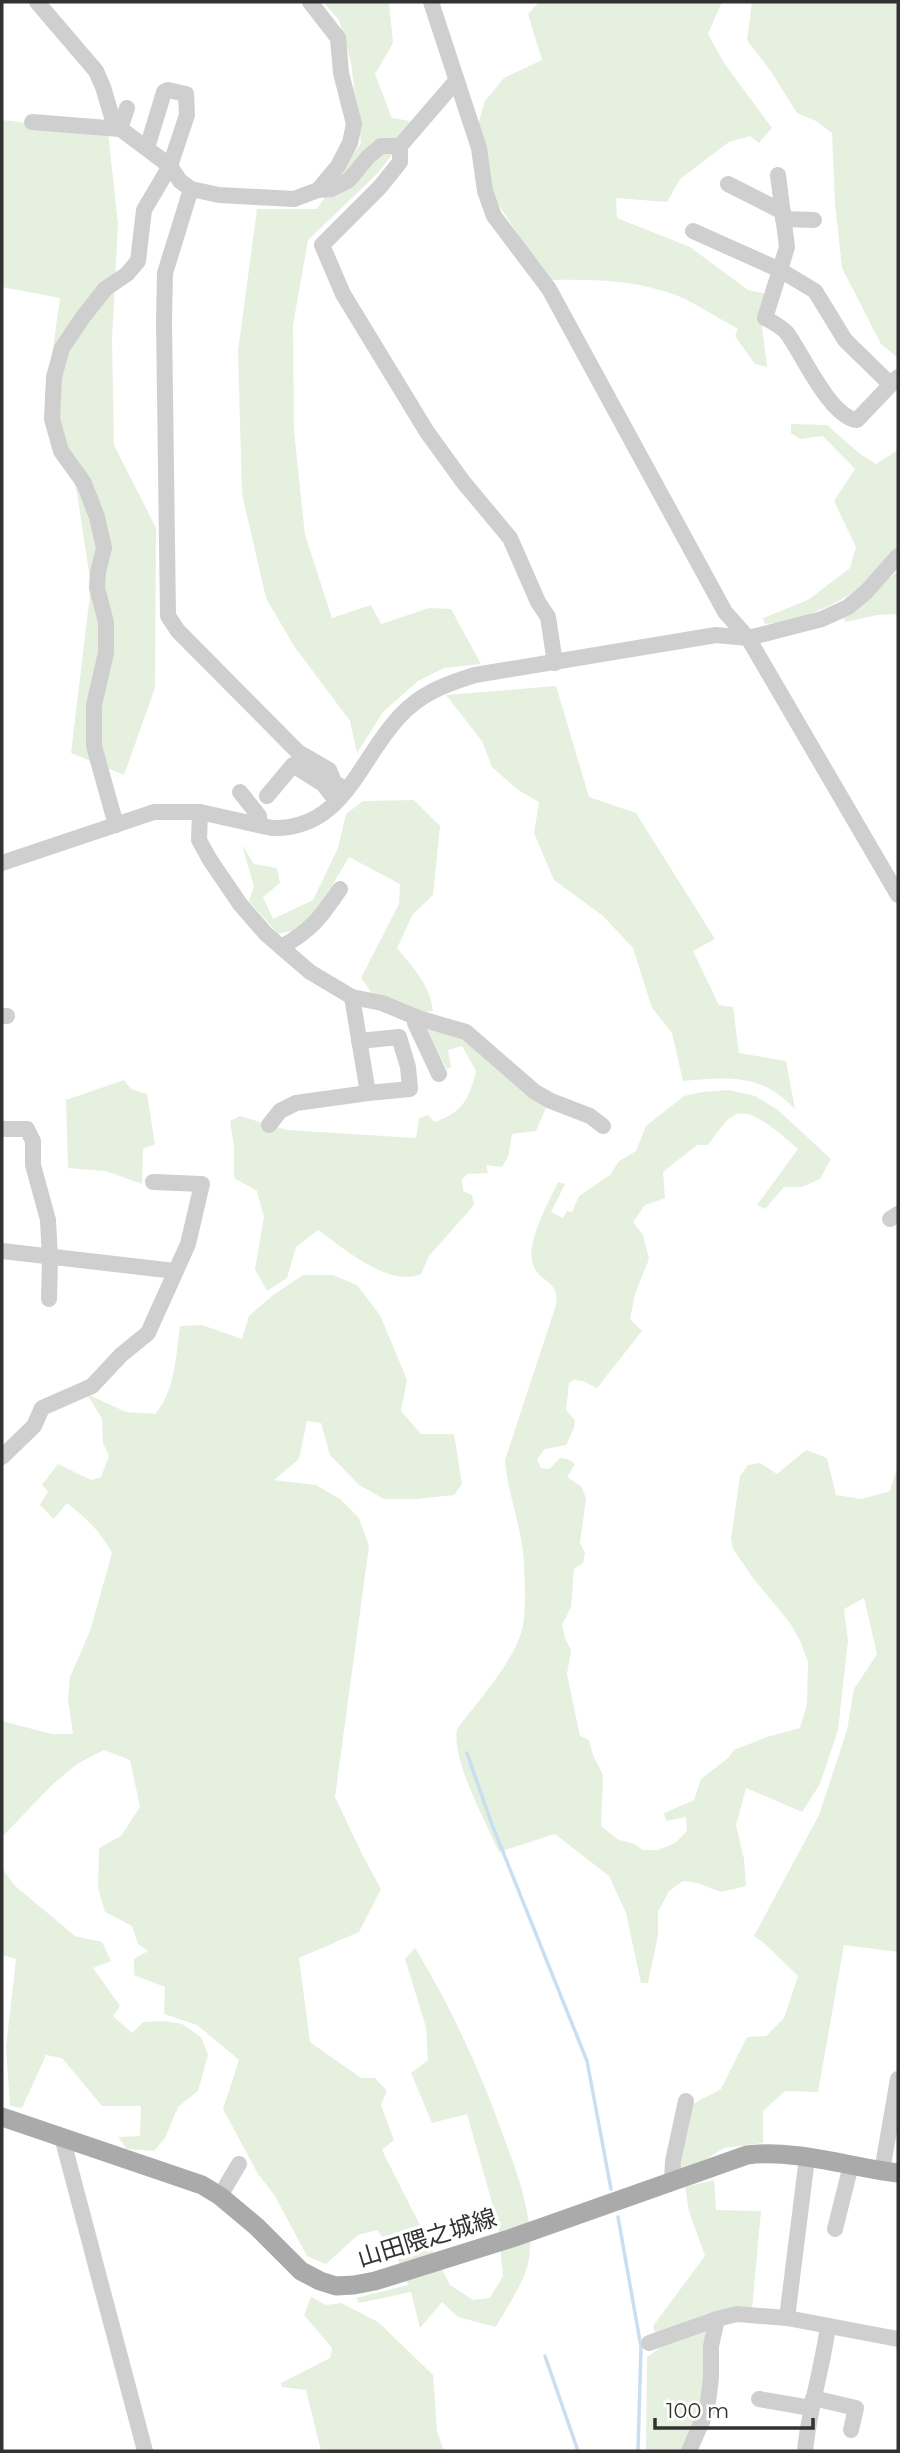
<svg xmlns="http://www.w3.org/2000/svg" width="900" height="2453" viewBox="0 0 900 2453" font-family="Montserrat,'Noto Sans JP',sans-serif">
<style>
.green{fill:#e6f0df}
.lines{fill:none;stroke-linecap:round;stroke-linejoin:round}
.stream{stroke:#cadef1;stroke-width:3.5}
.minor{stroke:#cfcfcf;stroke-width:16}
.major{stroke:#aaa;stroke-width:19}
.labels{text-anchor:middle;stroke-width:7;stroke-linejoin:round;paint-order:stroke}
.street-label{font-size:24px;fill:#323232;stroke:#fff}
</style>
<rect width="100%" height="100%" fill="#fff"/>
<g class="green">
<polygon points="323,2 389,2 393,43 375,74 392,118 410,121 391,156 377,174 308,240 293,325 294,431 305,535 332,618 371,605 381,624 429,608 451,609 481,664 444,668 418,681 383,712 357,753 350,721 294,646 266,598 242,494 238,351 257,209 317,209 361,143 351,62 339,20"/>
<path d="M539,2H722L708,34L724,63L772,128L759,143L750,136L729,142L680,179L667,202L616,198L617,218L690,247L748,290L767,294L761,318L767,367L755,364L735,336L738,329C716,317 693,301 670,293C632,280 591,279 552,280L522,241L493,196L476,131L485,101L504,78L542,60L528,14Z"/>
<polygon points="752,2 898,2 898,358 881,344 842,268 835,204 832,133 816,121 797,113 772,73 747,40"/>
<polygon points="2,120 108,132 118,224 112,339 114,445 156,528 155,688 124,775 71,753 91,586 77,493 48,385 60,298 2,287"/>
<path d="M791,424L827,425L860,454L876,464L898,450V546C889,557 879,569 869,579C844,604 799,621 765,624L763,618L808,600L850,568L856,547L834,501L855,469L823,436L800,439L791,433Z"/>
<polygon points="898,571 898,614 877,615 846,622 842,616"/>
<path d="M556,686L589,797L636,813L715,939L693,951L719,1005L733,1007L739,1053L786,1061L795,1109C760,1073 730,1077 683,1081L672,1033L652,1008L633,948L603,916L554,880L534,833L539,802L518,790L492,767L482,741L446,695Z"/>
<path d="M414,800L440,826L433,895L413,914L397,948C413,968 430,984 433,1011L422,1012L371,992L361,978L399,904L400,884L349,857L315,914L297,930L278,934L249,901L254,886L242,845L254,864L277,868L280,883L263,897L273,919L313,900L338,848L346,814L363,801Z"/>
<path d="M424,1027L463,1035L547,1105L536,1131L512,1134L508,1157L502,1167L486,1165L488,1173L468,1174L462,1179L463,1191L472,1195L474,1205L429,1256L421,1274C388,1288 344,1248 318,1230L296,1247L287,1278L267,1291L255,1269L264,1217L257,1191L234,1178V1146L230,1121L240,1116L287,1130L416,1138L419,1118L428,1115L435,1122C463,1112 469,1099 476,1071L462,1046L448,1050L451,1067L447,1069Z"/>
<polygon points="124,1080 131,1089 147,1094 155,1144 143,1149 142,1184 106,1171 68,1168 66,1100"/>
<path d="M729,1090L755,1096L778,1110L831,1159L820,1179L802,1187H784L765,1209L757,1205L798,1149C785,1138 751,1104 733,1116C723,1122 715,1136 708,1145H697L663,1172L665,1198L645,1205L633,1222L643,1235L649,1259L635,1294L630,1319L642,1331L597,1388L583,1381L574,1380L569,1383L566,1410L575,1420L574,1428L566,1445L545,1449L537,1459L541,1468L549,1469L560,1458L568,1459L575,1464L567,1477L582,1487L586,1499L580,1543L585,1553L583,1563L574,1569L571,1607L562,1625L565,1638L571,1650L567,1674L580,1736L589,1740L593,1755L603,1775L601,1826L617,1839L634,1844L643,1850H658L675,1843L687,1831L686,1817L666,1821L664,1813L694,1800L701,1779L728,1758L734,1750L767,1737L800,1728L807,1704L808,1662L801,1643L790,1623L753,1578L733,1549L731,1539L740,1476L748,1465L760,1463L777,1474L806,1450L827,1458L836,1495L862,1499L890,1491L898,1465V1952L844,1945L818,2092L785,2091L763,2111V2143L724,2148L698,2164L679,2172L693,2104L721,2089L747,2037L766,2036L784,2018L798,1976L765,1944L754,1936L819,1815L847,1730L854,1689L877,1654L864,1598L844,1609L848,1640L838,1730L820,1784L802,1812L746,1788L736,1825L744,1859L746,1886L721,1892L697,1883L683,1881L669,1891L658,1912V1935L648,1983H641L626,1913L609,1876L555,1834L499,1852C485,1820 452,1762 457,1729C479,1700 512,1664 522,1630C527,1613 525,1557 521,1539C516,1512 507,1487 505,1460L556,1305C560,1279 539,1283 533,1265C525,1243 549,1202 558,1182L565,1184L551,1212L563,1218L567,1211L572,1212L579,1196L610,1175L619,1161L636,1151L646,1126L684,1096L702,1092Z"/>
<path d="M303,1275H333L357,1285L380,1315L407,1380L401,1411L421,1434H454L462,1484L454,1495L417,1499H384L359,1485L330,1455L321,1423L307,1421L299,1459L274,1480L316,1485L340,1499L359,1518L369,1546L335,1797L363,1856L381,1889L359,1932L299,1958L310,2042L361,2078H375L387,2091L381,2105L394,2140L382,2150L450,2285L473,2300L490,2298L503,2276L498,2224L467,2114L432,2123L411,2073L428,2060L426,2027L405,1959L415,1948C453,2010 483,2077 507,2146C519,2177 532,2216 530,2250C529,2277 509,2303 496,2327L458,2317L442,2302L420,2328L411,2292L359,2303L356,2298L408,2285L397,2257L377,2230L358,2235L326,2264L307,2256L275,2196L258,2174L223,2109L239,2060L197,2025L164,2014L165,1987L134,1975V1959L148,1951L138,1944L132,1926L105,1912L98,1888L99,1848L121,1836L140,1807L130,1760L104,1750L77,1764L53,1784L2,1837V1721L52,1734H73L68,1699L70,1677L90,1631L112,1553C100,1531 86,1518 67,1503L54,1519L40,1505L48,1491L42,1485L58,1464L91,1480L101,1477L109,1456L103,1443L102,1419L87,1394L126,1412L155,1414C175,1393 176,1354 180,1326L202,1325L242,1339L249,1316L273,1295Z"/>
<polygon points="2,1868 14,1885 75,1936 102,1942 111,1961 93,1968 120,2006 113,2016 132,2033 143,2022 164,2021 182,2024 201,2037 208,2055 198,2091 178,2107 165,2138 154,2151 127,2149 118,2137 140,2136 141,2106 102,2106 62,2058 46,2055 22,2108 10,2106 6,2047 16,1959 2,1955"/>
<polygon points="714,2180 716,2210 761,2211 752,2309 656,2334 653,2326 705,2256 689,2211 685,2187"/>
<polygon points="311,2297 326,2305 341,2303 378,2322 433,2375 437,2431 444,2451 321,2451 306,2390 282,2387 281,2383 330,2358 332,2348 304,2315"/>
<polygon points="711,2325 702,2411 683,2451 646,2451 647,2357 670,2341"/>
</g>
<g class="lines">
<g class="stream">
<polyline points="467,1753 491,1822 587,2061 611,2189"/>
<polyline points="618,2217 641,2347 638,2451"/>
<polyline points="545,2356 578,2451"/>
</g>
<g class="minor">
<polyline points="37,2 96,71 103,87 114,124 170,166 180,181 191,189 219,195 294,199 318,190 331,189 349,180 368,157 381,146 400,146"/>
<polyline points="310,2 338,38 341,73 354,124 350,143 338,166 318,190"/>
<polyline points="431,2 479,148 485,191 494,216 549,289 725,612 748,638 898,895"/>
<polyline points="456,81 400,146 400,162 380,187 322,245 343,294 427,432 464,483 510,538 538,602 548,617 555,663"/>
<polyline points="32,122 120,129 127,108"/>
<polyline points="728,184 783,212"/>
<polyline points="191,189 165,273 164,320 168,616 178,631 298,752 329,770 335,784 347,789"/>
<polyline points="783,219 814,220"/>
<polyline points="693,231 780,270 787,247 778,175"/>
<path d="M890,384L845,340L815,291L780,270L765,318C772,322 782,327 787,333C803,355 830,417 857,420L898,377"/>
<polyline points="240,792 259,816 259,825"/>
<polyline points="267,796 293,765 323,784 335,799"/>
<polyline points="200,812 199,840 210,860 240,904 266,934 310,972 352,997 368,1093 296,1103 280,1111 269,1125"/>
<polyline points="116,825 94,746 94,705 106,653 106,622 97,588 98,572 104,548 97,517 84,483 61,451 52,419 54,377 62,348 83,317 105,289 127,274 138,261 144,210 170,166 187,115 186,94 168,90 164,92 147,148"/>
<path d="M2,863L154,812H200L272,828C344,830 359,759 400,716C421,693 446,684 475,675L716,635L748,638L822,619L848,607L866,592L898,556"/>
<path d="M281,947C311,931 321,917 340,889"/>
<polyline points="352,997 382,1003 418,1018 466,1032 535,1092 551,1101 590,1116 603,1126"/>
<polyline points="2,1016 7,1016"/>
<polyline points="415,1023 439,1074"/>
<polyline points="359,1041 399,1037 408,1067 410,1089 368,1093"/>
<polyline points="2,1129 27,1129 33,1141 33,1165 48,1220 50,1258 49,1299"/>
<polyline points="890,1219 898,1214"/>
<polyline points="2,1251 175,1271"/>
<polyline points="2,1457 34,1426 42,1408 92,1386 121,1355 148,1333 188,1244 202,1184 153,1182"/>
<polyline points="62,2137 145,2451"/>
<polyline points="882,2171 898,2079"/>
<polyline points="672,2182 673,2161 686,2101"/>
<polyline points="220,2196 239,2164"/>
<polyline points="835,2229 851,2165"/>
<polyline points="787,2318 807,2158"/>
<polyline points="649,2343 717,2319"/>
<polyline points="813,2398 856,2408 851,2430"/>
<polyline points="759,2399 811,2408"/>
<polyline points="689,2451 707,2410 711,2378 711,2346 717,2319 737,2314 787,2318 898,2339"/>
<path d="M805,2451C809,2409 822,2369 828,2327"/>
</g>
<path class="major" d="M2,2117L202,2185L220,2196L257,2227L301,2271L320,2281L336,2286L354,2285L375,2281L512,2238L747,2155C796,2149 849,2167 898,2173"/>
</g>
<g class="labels">
<g class="street-label">
<text transform="translate(427 2238) rotate(-17)" y="8">山田隈之城線</text>
</g>
</g>
<rect width="900" height="2453" fill="none" stroke="#323232" stroke-width="7"/>
<path d="M655 2418v10h158v-10" fill="none" stroke="#323232" stroke-width="3.5"/>
<text x="666" y="2418" font-size="21" fill="#323232" stroke="#ffffff" stroke-width="5" paint-order="stroke">100 m</text>
</svg>
